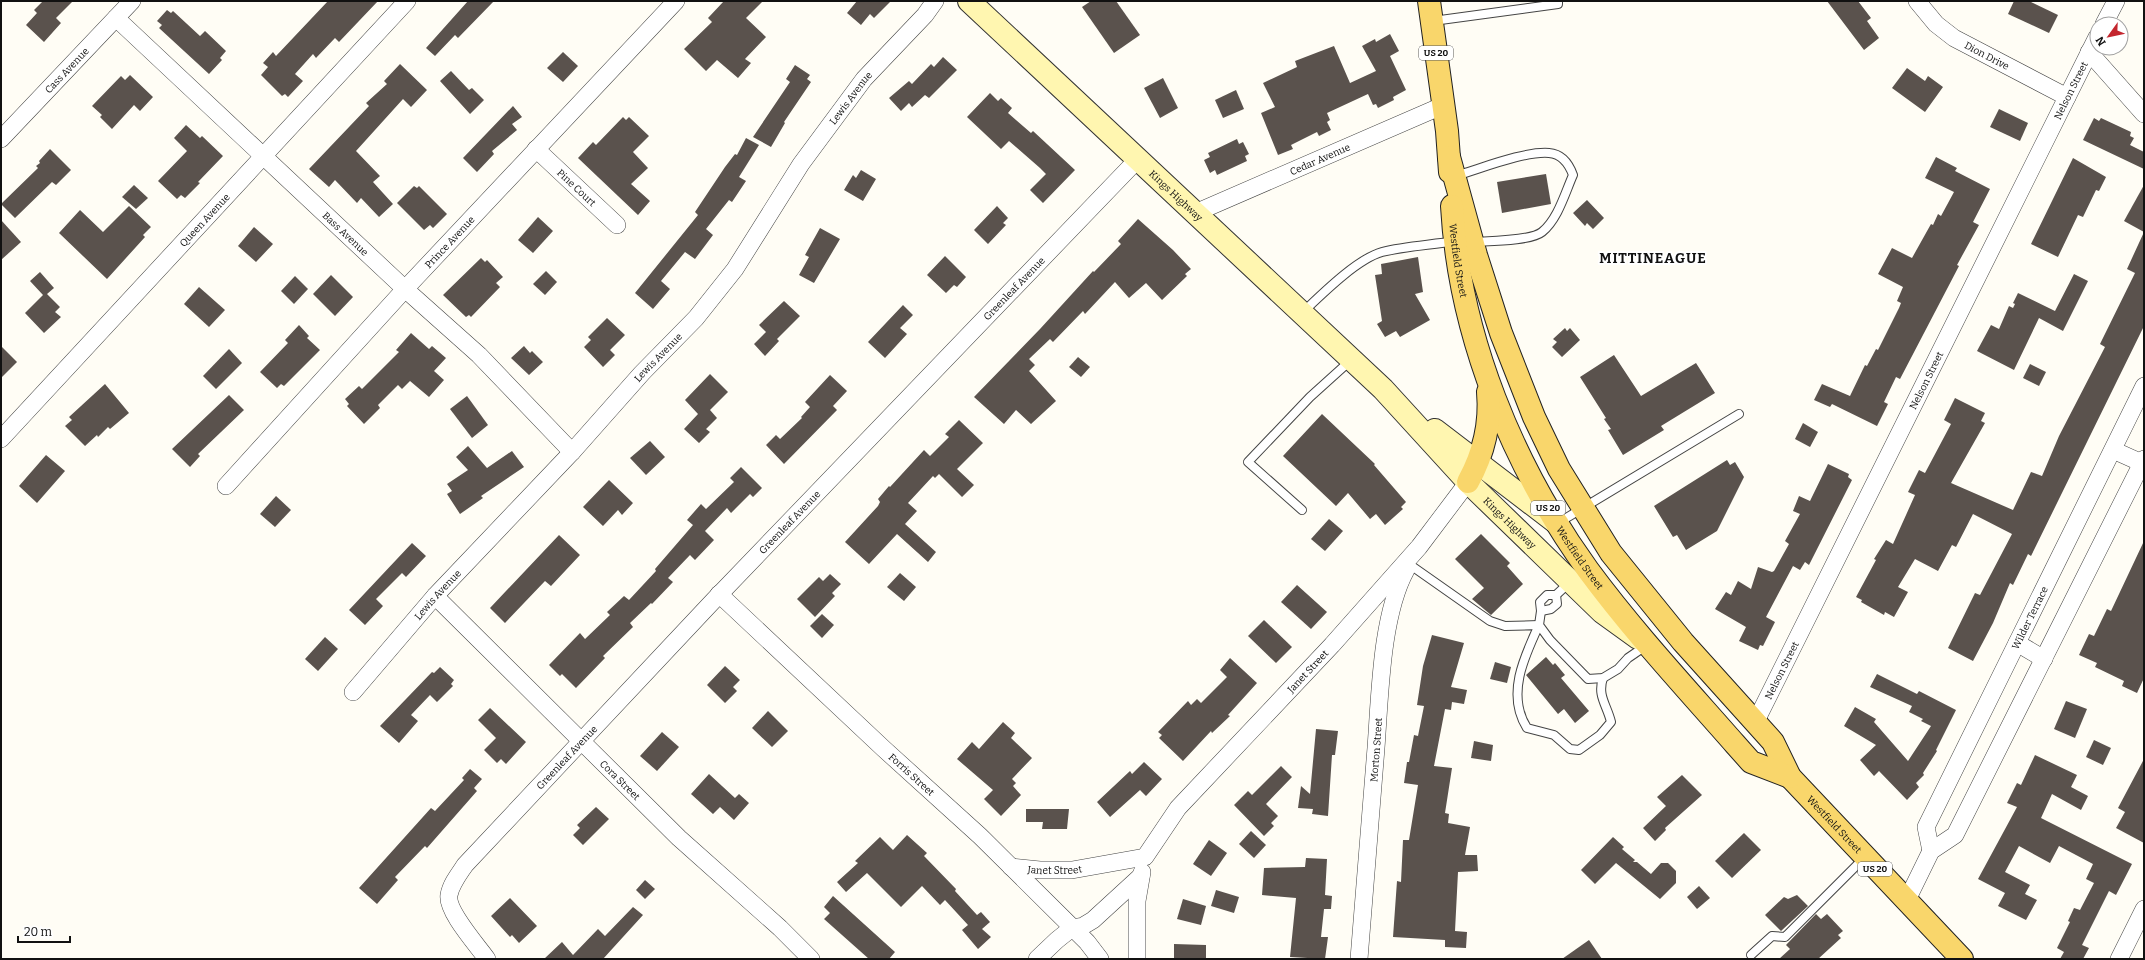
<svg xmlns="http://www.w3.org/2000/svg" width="2145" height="960" viewBox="0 0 2145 960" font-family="Bitter,serif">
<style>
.building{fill:#5a524d}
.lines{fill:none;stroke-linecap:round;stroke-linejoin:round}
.service-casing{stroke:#444;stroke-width:10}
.minor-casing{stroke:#444;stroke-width:18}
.secondary-casing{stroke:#333;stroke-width:24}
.primary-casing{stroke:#222;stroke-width:24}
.service{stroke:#fff;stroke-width:8}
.minor{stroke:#fff;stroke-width:17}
.secondary{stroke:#fff6b0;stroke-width:22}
.primary{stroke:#f9d66b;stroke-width:22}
.labels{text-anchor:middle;stroke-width:4;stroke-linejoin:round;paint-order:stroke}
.shield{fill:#fff;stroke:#585858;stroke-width:1}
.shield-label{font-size:9px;font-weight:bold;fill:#111}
.street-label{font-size:10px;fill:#111;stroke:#fff}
.district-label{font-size:14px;font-weight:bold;letter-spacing:1px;fill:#111;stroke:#fff}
</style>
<rect width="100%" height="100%" fill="#fffdf5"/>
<g class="building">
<polygon points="43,1 73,1 56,18 61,23 44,42 26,25 37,13 34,10"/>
<polygon points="328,1 378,1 339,42 335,38 316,58 313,54 295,74 303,81 288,97 285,94 282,96 261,75 268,67 263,63 273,52 276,56"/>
<polygon points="468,1 494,1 458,38 455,35 435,56 426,48"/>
<polygon points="724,1 763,1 746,18 766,37 745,59 751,63 738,78 717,60 706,71 684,49 712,22 708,18"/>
<polygon points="857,1 891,1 874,18 870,14 861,25 847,13"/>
<polygon points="1091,1 1116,1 1140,35 1114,53 1082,7"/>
<polygon points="1827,1 1858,1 1871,18 1867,21 1879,38 1864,50"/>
<polygon points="2014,1 2029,1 2058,15 2049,33 2008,14"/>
<polygon points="167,10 171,13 173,11 200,36 205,31 226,51 220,58 222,60 209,74 159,28 162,25 157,21"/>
<polygon points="1390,34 1399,51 1390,56 1406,90 1393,97 1394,100 1378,108 1376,104 1373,105 1368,94 1327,113 1330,120 1327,122 1331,130 1319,136 1317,132 1291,145 1293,149 1278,155 1261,113 1275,107 1263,83 1297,67 1295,61 1334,46 1350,83 1376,71 1362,46 1375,39 1376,42"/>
<polygon points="563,52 578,66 563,82 547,68"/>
<polygon points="943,57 957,70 929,98 925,95 912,107 909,103 901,111 889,98 909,81 912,84 931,64 934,67"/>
<polygon points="400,64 427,90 411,107 403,99 356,151 380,176 373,182 393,204 379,217 361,198 357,203 335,180 329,187 309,169 369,106 366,103 387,84 384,81"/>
<polygon points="795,65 810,75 807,79 811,82 784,122 785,123 771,147 753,137 790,82 786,79"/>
<polygon points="1907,68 1925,81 1928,76 1943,87 1925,112 1892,88"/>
<polygon points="451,71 469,90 472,88 484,100 470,114 440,81"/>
<polygon points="130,75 153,97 140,111 134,105 112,129 100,117 102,115 92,106 121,76 125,80"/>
<polygon points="1163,78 1178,108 1160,118 1144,88"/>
<polygon points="1236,90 1244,109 1223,118 1215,100"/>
<polygon points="990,93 998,101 1001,98 1012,108 1008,113 1031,133 1033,131 1075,170 1043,203 1030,190 1046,174 1040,168 1009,141 1001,149 967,117"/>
<polygon points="513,106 522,117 512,124 517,130 492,151 494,154 477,172 463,158"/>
<polygon points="1999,109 2028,123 2020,141 1990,127"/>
<polygon points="623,117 626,120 629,117 649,136 633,152 648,168 631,184 650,201 638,215 578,158 593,142 596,145"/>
<polygon points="2094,118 2099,121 2101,118 2131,132 2130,136 2134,138 2130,145 2144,152 2144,169 2083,140"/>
<polygon points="186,125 200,138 202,136 223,156 198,182 200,183 185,198 181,195 177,199 158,181 187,151 174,138"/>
<polygon points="746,138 759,145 739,177 746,181 732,202 729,200 706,229 713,235 695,259 685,252 661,281 670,289 653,309 635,293 698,215 695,212 725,167 735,154 737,155"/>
<polygon points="1237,139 1239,144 1243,142 1249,154 1245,156 1247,161 1217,175 1215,170 1210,173 1204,160 1210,157 1208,153"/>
<polygon points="50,149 71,170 56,185 52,182 15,218 1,204 38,168 36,166 40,163 39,161"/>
<polygon points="1936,157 1957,168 1955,171 1990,189 1973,222 1979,225 1957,265 1959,266 1900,379 1896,377 1884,402 1888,404 1877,426 1832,404 1830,407 1814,400 1822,384 1850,396 1865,365 1867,366 1876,349 1878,350 1899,308 1901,303 1897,301 1903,287 1878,274 1892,248 1912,258 1931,224 1933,225 1938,214 1941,216 1954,192 1925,178"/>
<polygon points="2073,158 2106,177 2099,191 2096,190 2083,217 2078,215 2058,257 2031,244"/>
<polygon points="861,170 876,179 863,201 844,190 853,175 856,178"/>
<polygon points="1546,174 1551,204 1502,213 1497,182"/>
<polygon points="134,185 148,198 136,209 122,197"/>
<polygon points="2144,185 2144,232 2124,221"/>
<polygon points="414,186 417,188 419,186 447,214 433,228 430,225 424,230 397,203"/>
<polygon points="1587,200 1604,218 1593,229 1587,223 1585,226 1573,213"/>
<polygon points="129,206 151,227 143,235 145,237 107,279 59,233 80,210 103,232"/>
<polygon points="997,206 1008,218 1003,223 1006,225 988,244 974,230"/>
<polygon points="538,217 553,231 533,253 518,240"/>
<polygon points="1138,219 1173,250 1191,269 1185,274 1187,276 1162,300 1146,283 1129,298 1115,282 1085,314 1083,311 1053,342 1050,339 1029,359 1035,365 1029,371 1056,401 1031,424 1016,410 1004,424 974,397 1040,329 1093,271 1094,272 1121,244 1118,241"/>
<polygon points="1,220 21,242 1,260"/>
<polygon points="254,227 273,244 256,262 238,246"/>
<polygon points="820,228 840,239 814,283 799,275 809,257 805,255"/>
<polygon points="2144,232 2144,326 2031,556 2028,554 2013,585 2010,583 1993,623 1973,661 1948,648 1975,593 1980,595 2012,534 1973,514 1956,547 1952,545 1938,571 1915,559 1898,587 1908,592 1894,617 1885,612 1884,615 1861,602 1862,600 1856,597 1876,560 1874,559 1886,540 1893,544 1915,495 1908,492 1919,470 1925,473 1951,424 1944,420 1955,398 1985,413 1981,421 1985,423 1951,483 2013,510 2031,472 2042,476 2059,436 2105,347 2100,344 2135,273 2127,269"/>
<polygon points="945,256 966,277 957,287 954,285 946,293 927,275"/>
<polygon points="1418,257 1423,292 1415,294 1430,320 1400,337 1396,331 1385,337 1377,324 1382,321 1375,275 1382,274 1381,264"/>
<polygon points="481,258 485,262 487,260 503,277 496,283 500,287 471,317 469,315 466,317 443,295"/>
<polygon points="546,271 557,282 545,295 533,284"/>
<polygon points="40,272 54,288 47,294 60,307 55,312 61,317 44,333 25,313 43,295 30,281"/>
<polygon points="2074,274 2088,281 2063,331 2039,318 2014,370 1977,351 1991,325 1999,329 2009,306 2013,308 2015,304 2013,303 2018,293 2055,311"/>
<polygon points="331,275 353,297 335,316 313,294"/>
<polygon points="295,276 308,289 294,304 281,291"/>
<polygon points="199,287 225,310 209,327 184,304"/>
<polygon points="784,301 800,316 777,339 779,341 765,356 754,344 766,332 759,325"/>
<polygon points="903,305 913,315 900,328 907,334 885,358 868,342"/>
<polygon points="607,318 625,335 610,350 615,355 603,367 584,347 591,340 588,337"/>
<polygon points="299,325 309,336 307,338 320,350 284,386 281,384 277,388 260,372 288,343 285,340"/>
<polygon points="1565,328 1567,331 1570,328 1580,340 1562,357 1552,347 1557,342 1553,339"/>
<polygon points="411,333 429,349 432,346 446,358 434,371 444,380 429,397 410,381 402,389 398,385 378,405 380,408 364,424 347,406 349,404 345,399 359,386 362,389 399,352 396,350"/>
<polygon points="1,346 17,362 1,378"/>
<polygon points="524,346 530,353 532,351 543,362 529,375 511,358"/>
<polygon points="229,349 242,363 216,389 203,376"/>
<polygon points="1614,355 1641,396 1696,363 1715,393 1661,426 1664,430 1623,455 1608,430 1611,429 1604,419 1606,418 1580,377"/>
<polygon points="1078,357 1090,367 1081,377 1069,367"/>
<polygon points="2030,364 2046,372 2039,386 2023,378"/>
<polygon points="710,374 728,392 710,410 717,418 706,429 710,432 699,443 684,429 698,414 685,400"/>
<polygon points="830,375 847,391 833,406 837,410 784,464 766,445 776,435 780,439 802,418 801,417 810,407 805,402"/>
<polygon points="105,384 129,413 110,429 108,427 98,437 97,435 85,446 65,426 72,420 69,417"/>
<polygon points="229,395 244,410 198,454 200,456 190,467 172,449"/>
<polygon points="467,396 488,425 472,438 450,409"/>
<polygon points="1322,414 1375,464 1374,465 1406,502 1401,507 1403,509 1385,525 1376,514 1370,519 1348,493 1336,506 1283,456"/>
<polygon points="959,420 983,443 957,469 974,485 962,497 939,474 935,478 933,476 908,503 917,511 905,524 936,552 928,562 897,534 869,564 845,542 878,506 880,502 878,499 889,486 890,487 924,450 930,456 949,437 945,434"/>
<polygon points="1803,423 1818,432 1810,447 1795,439"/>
<polygon points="650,441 665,457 646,475 630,458"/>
<polygon points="468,446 487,468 512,451 524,467 481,496 483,498 460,514 447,494 452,491 447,484 468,470 456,457"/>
<polygon points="46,455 65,471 37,503 19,486"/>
<polygon points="1727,460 1730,465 1735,462 1744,477 1717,531 1686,550 1677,535 1673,537 1654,506"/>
<polygon points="1828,464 1849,474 1848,477 1852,480 1809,565 1805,562 1800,570 1793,566 1766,617 1775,622 1763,646 1760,645 1758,650 1739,641 1746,627 1715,609 1726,592 1731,595 1738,581 1751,589 1758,567 1772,572 1774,571 1789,544 1785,541 1800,514 1793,511 1799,496 1810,501"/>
<polygon points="741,467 762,488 753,497 750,494 731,513 727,508 705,531 714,540 695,560 690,555 668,578 673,582 652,604 651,603 630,623 633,627 603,656 605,658 576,688 562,674 560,676 549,665 580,633 585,639 610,615 607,612 624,596 629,600 656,571 655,569 693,525 687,520 701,504 706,509 734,482 730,478"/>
<polygon points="609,480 633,503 622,515 618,510 603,526 583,507"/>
<polygon points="276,496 291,510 275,527 260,514"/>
<polygon points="1329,519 1343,531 1325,551 1311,539"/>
<polygon points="1481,534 1510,563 1507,566 1523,584 1491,615 1472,599 1484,588 1455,559"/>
<polygon points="559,535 580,555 551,586 545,581 505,623 490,608"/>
<polygon points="2144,541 2144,678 2137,693 2122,686 2124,681 2095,667 2097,663 2079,655 2089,634 2094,636 2107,609 2111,611"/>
<polygon points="412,543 426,556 406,577 402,573 376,599 383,606 365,625 349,610"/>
<polygon points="900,573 916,587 904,601 887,587"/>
<polygon points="830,574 841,584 832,593 835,596 815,617 797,599 819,577 823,581"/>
<polygon points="1297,585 1327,612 1311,629 1281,602"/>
<polygon points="822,614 834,625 822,638 810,626"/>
<polygon points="1264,620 1292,647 1276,663 1248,636"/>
<polygon points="1432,635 1464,643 1451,687 1467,690 1464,704 1452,702 1451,710 1445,709 1434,766 1452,768 1445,813 1449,814 1448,823 1470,827 1465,855 1477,855 1478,871 1458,872 1455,931 1467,932 1466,948 1445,947 1445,940 1393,937 1397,881 1401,882 1403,840 1409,840 1418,785 1404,783 1407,762 1409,762 1414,735 1418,736 1424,706 1417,705 1423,666"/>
<polygon points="325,637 338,649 318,671 305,659"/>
<polygon points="1546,657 1553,665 1555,663 1565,675 1561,678 1589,711 1575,723 1564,709 1558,714 1526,675"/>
<polygon points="1230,658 1257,683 1228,715 1230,716 1212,733 1211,731 1183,761 1159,738 1162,735 1158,732 1188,701 1191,705 1197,699 1201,703 1227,677 1220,670"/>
<polygon points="1495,662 1511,667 1507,683 1490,679"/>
<polygon points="725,666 740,680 733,687 737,691 725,703 707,685"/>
<polygon points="440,667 454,680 451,684 453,686 437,702 430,695 411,715 418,721 399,743 380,726 432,672 434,673"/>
<polygon points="1877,674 1917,694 1919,691 1956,710 1936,750 1937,751 1923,773 1924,775 1916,783 1919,787 1907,800 1879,771 1874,776 1860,760 1876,745 1844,726 1855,707 1876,719 1874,722 1908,761 1931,726 1921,721 1923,719 1909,712 1912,706 1870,687"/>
<polygon points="2066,701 2087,709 2075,738 2054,729"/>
<polygon points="490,708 526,742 506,764 501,759 497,763 484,750 496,738 478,720"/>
<polygon points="768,711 788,731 772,747 752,728"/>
<polygon points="1003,722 1015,733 1011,738 1032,758 1012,779 1016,783 1013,786 1021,795 1001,816 984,799 993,790 957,759 972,742 979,749"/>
<polygon points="1316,729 1338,731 1335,755 1332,755 1328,816 1312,814 1313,809 1298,808 1301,786 1310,794"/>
<polygon points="662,732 679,747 657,771 640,756"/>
<polygon points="2094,740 2111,748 2103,765 2086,757"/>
<polygon points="1474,741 1493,745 1491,761 1471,758"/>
<polygon points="2035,755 2077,775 2071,787 2088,796 2081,810 2052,794 2041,818 2132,864 2116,895 2109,891 2082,945 2089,948 2083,959 2060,959 2064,952 2057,948 2070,922 2068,921 2074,908 2080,910 2094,883 2086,879 2093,864 2059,846 2050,863 2019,846 2005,872 2030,885 2025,894 2037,900 2026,920 1998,906 2005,893 1978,879 2017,807 2007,803 2017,783 2021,785"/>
<polygon points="2144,759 2144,843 2116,828 2125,812 2118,808"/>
<polygon points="1144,762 1162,779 1146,796 1140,790 1110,817 1097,802 1130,771 1132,774"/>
<polygon points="1281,766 1292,777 1266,804 1278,816 1271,823 1274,826 1264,836 1234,805 1248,791 1252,795"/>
<polygon points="470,769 482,779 474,788 477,791 427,848 425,846 395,877 398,880 377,904 359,888 431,808 435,811 464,780 462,778"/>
<polygon points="709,774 735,798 739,794 749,803 734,820 720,807 713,814 691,794"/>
<polygon points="1682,775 1702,795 1665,828 1666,830 1655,841 1643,828 1666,806 1657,797"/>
<polygon points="596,807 609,819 583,845 573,835 580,828 577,825"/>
<polygon points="1026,809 1069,809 1067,829 1042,829 1043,822 1026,822"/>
<polygon points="1251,831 1266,845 1254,858 1239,844"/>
<polygon points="1744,833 1761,850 1732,878 1715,861"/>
<polygon points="907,835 927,853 924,856 956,889 955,891 977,915 981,912 990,922 982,929 991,937 978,949 962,930 968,925 945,900 940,905 922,886 901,907 867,873 846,892 837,882 858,863 855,861 880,837 893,850"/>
<polygon points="1613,837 1624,847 1622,849 1635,860 1633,862 1637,862 1651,874 1661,863 1668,863 1676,871 1676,883 1660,899 1616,863 1595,884 1581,870"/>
<polygon points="1209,840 1227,853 1211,876 1193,864"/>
<polygon points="1306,858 1327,859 1325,895 1332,896 1331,909 1324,909 1321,937 1328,937 1325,959 1290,957 1296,898 1262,895 1264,868 1305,867"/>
<polygon points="645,880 655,889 645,899 636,890"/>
<polygon points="1699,886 1710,898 1697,909 1687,897"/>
<polygon points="1216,890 1239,897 1234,913 1211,906"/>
<polygon points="1797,895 1808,906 1781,931 1765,915 1784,897 1788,899"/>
<polygon points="833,896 895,952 889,959 869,959 824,919 830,913 824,907"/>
<polygon points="510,898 537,926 519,943 512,935 510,937 491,916"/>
<polygon points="1183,899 1206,906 1201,925 1177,919"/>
<polygon points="633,907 643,915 603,959 544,959 562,942 573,955 598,929 605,936"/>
<polygon points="1816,914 1821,919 1827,914 1843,931 1838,935 1841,938 1818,959 1779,959 1790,949 1786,945"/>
<polygon points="1589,940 1602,959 1562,959"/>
<polygon points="1174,944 1206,945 1206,959 1174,959"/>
</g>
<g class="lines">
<defs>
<g id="service">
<polyline points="1433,21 1558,4 1558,1"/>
<path d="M1455,176C1480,169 1524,151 1549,153C1562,154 1569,164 1573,175C1565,193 1558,219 1542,232C1531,241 1489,241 1474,242"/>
<path d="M1302,313C1322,294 1357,259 1382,252C1405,246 1431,245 1455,241"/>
<polyline points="1302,510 1248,462 1310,397 1351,360"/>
<polyline points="1558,523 1739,414"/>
<path d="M1406,562L1490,621L1505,626L1539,625C1524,657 1506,695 1527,728L1554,735L1570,749L1579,750L1600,735L1611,722C1607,705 1597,696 1603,678"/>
<polyline points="1570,582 1556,595 1547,595 1540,602 1541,611 1539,625 1550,640 1588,679 1603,678 1618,669 1628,658 1647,645"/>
<polyline points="1541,611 1551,609 1557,604 1556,595"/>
<polyline points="1751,955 1772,936 1785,937 1865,857"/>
</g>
<g id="minor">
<path id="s1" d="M1917,1L1936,24L1954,38L2067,97"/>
<path id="s2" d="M116,18L405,289L479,355L572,452"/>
<polyline points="2104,24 2116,1"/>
<polyline points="2089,52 2144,114"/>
<path id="s3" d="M1,139L132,1"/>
<path id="s4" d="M536,149L617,225"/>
<path id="s5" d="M1195,213L1444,105"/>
<path id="s6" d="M1,439L407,1"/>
<polyline points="2113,450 2142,463"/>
<path id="s7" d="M226,486L405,289L676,1"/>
<path id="s8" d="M719,594L884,749L980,836L1087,942L1100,959"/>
<path id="s9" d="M435,596L679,838L780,928L811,959"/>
<polyline points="2017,643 2044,659"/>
<path id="s10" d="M353,692L435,596L572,452L642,373L696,318L735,269L801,164L864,79L925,15L935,1"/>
<path id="s11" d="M1755,723L2097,37"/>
<path id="s12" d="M1931,851L1926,827L2144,386"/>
<path id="s13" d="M1011,867L1040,870H1072L1145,857L1178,808L1332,645L1419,547L1468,482"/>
<polyline points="1906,902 1931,851 1955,835 2144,459"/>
<path id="s14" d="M487,959C478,946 446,911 449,895C451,884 459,874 465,865L714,600L1138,159"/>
<polyline points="1037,959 1057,940 1072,928 1083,926 1093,920 1141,876"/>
<polyline points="1137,959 1137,901 1142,872"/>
<path id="s15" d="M1359,959C1365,889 1370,818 1376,748C1380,695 1381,616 1406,570"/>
<polyline points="2119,959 2144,909"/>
</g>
<g id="secondary">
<path id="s16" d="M969,1L1383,389L1468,482L1602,612L1638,638"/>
<polyline points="1435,430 1558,524"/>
</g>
<g id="primary">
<polyline points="1429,1 1447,131 1450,172"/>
<path id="s17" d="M1449,157L1476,255L1501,333L1534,417L1559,469L1611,553L1683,642L1773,742L1790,777L1962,959"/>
<path id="s18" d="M1452,206C1459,336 1513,466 1588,570C1633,631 1685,687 1735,744L1751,762L1790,777"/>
<path d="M1468,482C1484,453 1491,425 1488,392"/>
</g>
</defs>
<use href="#service" class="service-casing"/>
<use href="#minor" class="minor-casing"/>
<use href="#secondary" class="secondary-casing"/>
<use href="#primary" class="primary-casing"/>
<use href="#service" class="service"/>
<use href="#minor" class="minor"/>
<use href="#secondary" class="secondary"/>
<use href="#primary" class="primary"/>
</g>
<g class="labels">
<g class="shield">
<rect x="1419" y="46" width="34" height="14" rx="3"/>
<rect x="1531" y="501" width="34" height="14" rx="3"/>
<rect x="1858" y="862" width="34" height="14" rx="3"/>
</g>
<g class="shield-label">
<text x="1436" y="56">US 20</text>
<text x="1548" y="511">US 20</text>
<text x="1875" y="872">US 20</text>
</g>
<g class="street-label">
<text dy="4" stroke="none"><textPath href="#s1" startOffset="90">Dion Drive</textPath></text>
<text dy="4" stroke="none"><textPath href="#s3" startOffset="95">Cass Avenue</textPath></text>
<text dy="4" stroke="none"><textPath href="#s11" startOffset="707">Nelson Street</textPath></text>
<text dy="4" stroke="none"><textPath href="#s10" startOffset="777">Lewis Avenue</textPath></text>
<text dy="4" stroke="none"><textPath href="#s5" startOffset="136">Cedar Avenue</textPath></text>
<text dy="4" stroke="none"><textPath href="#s4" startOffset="56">Pine Court</textPath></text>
<text dy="4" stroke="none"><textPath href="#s16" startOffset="284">Kings Highway</textPath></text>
<text dy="4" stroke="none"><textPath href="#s6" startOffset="299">Queen Avenue</textPath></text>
<text dy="4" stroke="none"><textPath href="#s2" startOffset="315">Bass Avenue</textPath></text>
<text dy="4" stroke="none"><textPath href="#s7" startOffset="331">Prince Avenue</textPath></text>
<text dy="4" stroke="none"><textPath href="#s18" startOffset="55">Westfield Street</textPath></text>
<text dy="4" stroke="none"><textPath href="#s14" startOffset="906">Greenleaf Avenue</textPath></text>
<text dy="4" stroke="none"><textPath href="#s10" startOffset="453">Lewis Avenue</textPath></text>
<text dy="4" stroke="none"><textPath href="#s11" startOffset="383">Nelson Street</textPath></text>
<text dy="4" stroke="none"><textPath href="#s14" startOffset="582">Greenleaf Avenue</textPath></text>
<text dy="4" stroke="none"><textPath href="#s16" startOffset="752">Kings Highway</textPath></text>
<text dy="4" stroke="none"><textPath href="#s18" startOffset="379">Westfield Street</textPath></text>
<text dy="4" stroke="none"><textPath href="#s10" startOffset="129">Lewis Avenue</textPath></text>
<text dy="4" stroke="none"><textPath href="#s12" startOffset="258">Wilder Terrace</textPath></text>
<text dy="4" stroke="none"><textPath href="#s11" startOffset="59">Nelson Street</textPath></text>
<text dy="4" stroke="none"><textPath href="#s13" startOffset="383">Janet Street</textPath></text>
<text dy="4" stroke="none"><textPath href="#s15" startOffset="210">Morton Street</textPath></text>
<text dy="4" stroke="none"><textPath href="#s14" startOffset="258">Greenleaf Avenue</textPath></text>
<text dy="4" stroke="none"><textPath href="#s8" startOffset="264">Forris Street</textPath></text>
<text dy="4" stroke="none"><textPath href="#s9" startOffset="261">Cora Street</textPath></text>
<text dy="4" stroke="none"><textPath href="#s17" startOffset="783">Westfield Street</textPath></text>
<text dy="4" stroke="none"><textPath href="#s13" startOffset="44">Janet Street</textPath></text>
</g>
<g class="district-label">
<text x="1653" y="263">MITTINEAGUE</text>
</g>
</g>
<rect width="2145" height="960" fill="none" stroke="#111111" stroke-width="4"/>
<g transform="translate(2109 36) rotate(237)"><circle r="19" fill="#ffffff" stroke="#a0a0a0"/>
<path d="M0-3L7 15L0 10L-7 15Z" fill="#c4262e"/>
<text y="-6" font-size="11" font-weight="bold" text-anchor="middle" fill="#111111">N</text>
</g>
<path d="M18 936v6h52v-6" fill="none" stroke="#111111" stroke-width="2"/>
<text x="24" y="936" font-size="12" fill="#111111" stroke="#ffffff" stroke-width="3" paint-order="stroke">20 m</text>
</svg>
